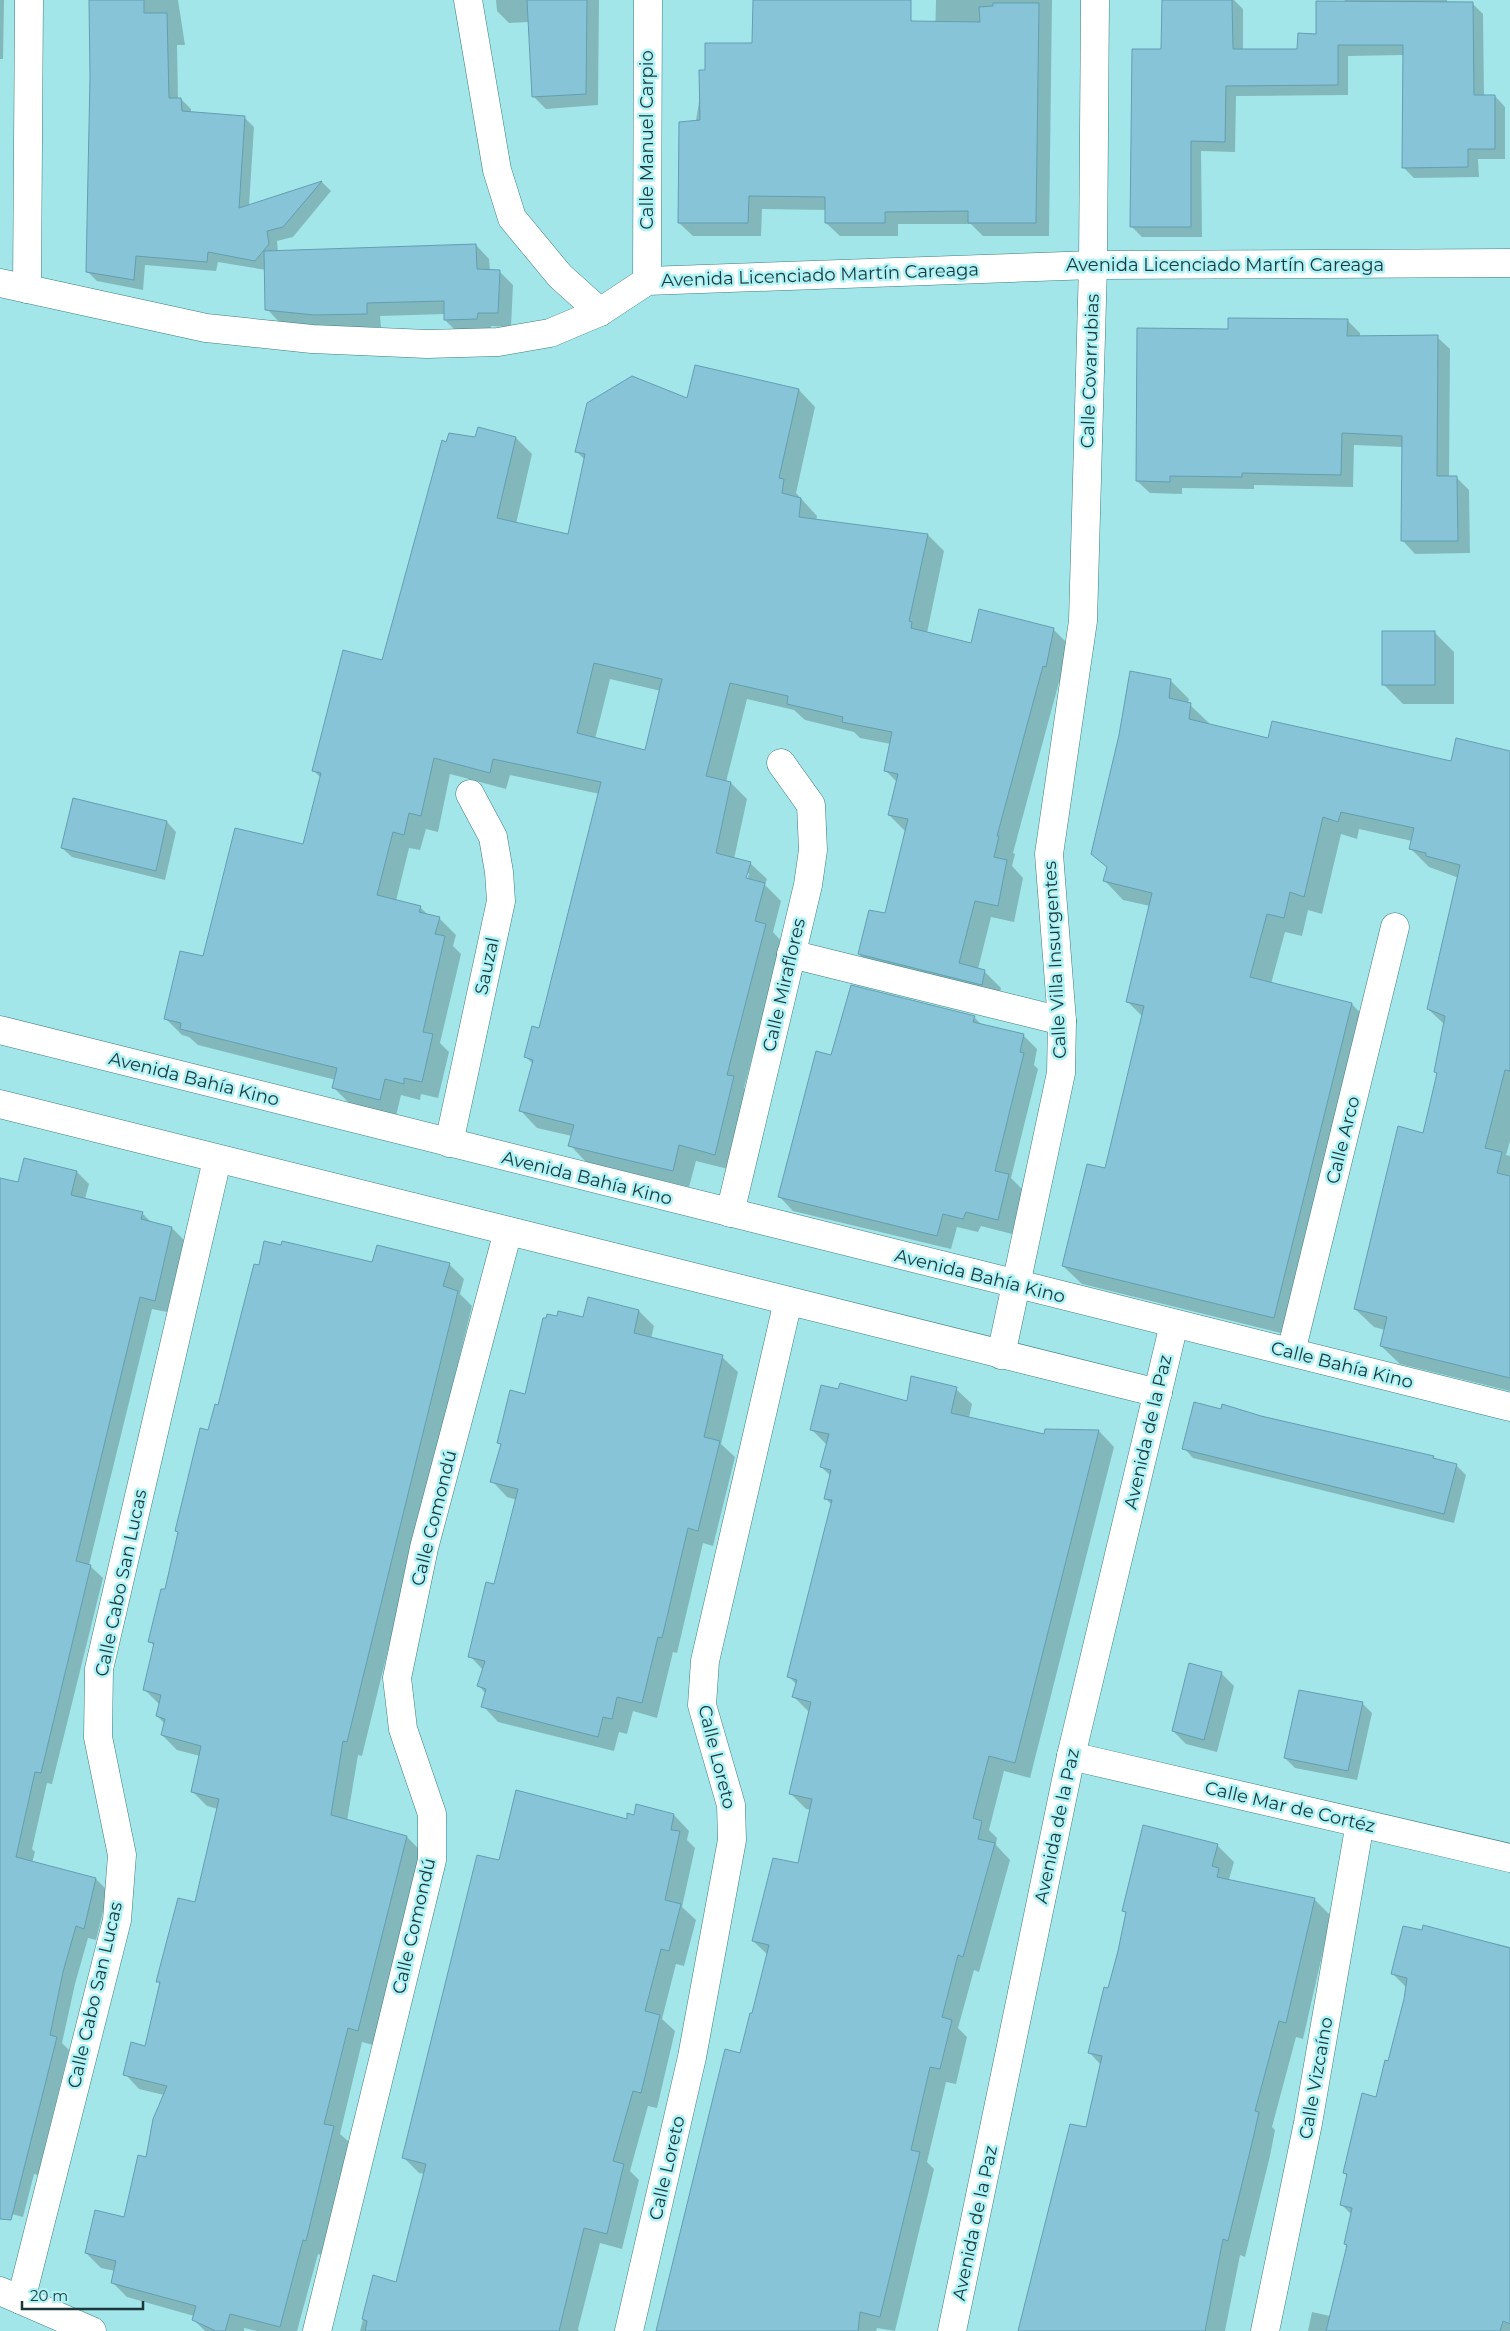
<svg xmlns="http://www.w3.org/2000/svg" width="1510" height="2331" viewBox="0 0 1510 2331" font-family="Montserrat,sans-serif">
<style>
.shadow{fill:#0003;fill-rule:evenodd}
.building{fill:#88c4d8;stroke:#639eb1;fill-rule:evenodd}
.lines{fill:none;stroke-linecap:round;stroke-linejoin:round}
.street-casing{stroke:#3b7d81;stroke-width:29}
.secondary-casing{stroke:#3b7d81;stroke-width:29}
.street{stroke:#fff;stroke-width:28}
.secondary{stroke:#fff;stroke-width:28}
.labels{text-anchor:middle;stroke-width:5;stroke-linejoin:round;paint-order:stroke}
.street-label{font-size:18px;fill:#1b3739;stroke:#b0f3f7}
</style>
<rect width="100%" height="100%" fill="#a3e6ea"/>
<g class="shadow">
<polygon points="0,0 4,0 3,59 0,59"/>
<polygon points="89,0 178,0 185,45 177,45 178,99 181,99 191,109 191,113 244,117 254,127 249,206 322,182 331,191 293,237 277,241 278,252 476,245 489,259 490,271 499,271 513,285 511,327 491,326 490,332 459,334 445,320 445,314 380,316 381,327 328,328 280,323 267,309 266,270 218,262 216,271 145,265 143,290 97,281 87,271 91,77"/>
<polygon points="496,0 599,0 598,105 546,109 534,97 529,22 509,23 497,11"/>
<polygon points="936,0 1052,0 1049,236 983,236 971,224 898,224 898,236 840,236 826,223 826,210 762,209 761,236 693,236 679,223 700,96 935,44"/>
<polygon points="1163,0 1234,0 1243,9 1243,51 1298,51 1317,35 1345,0 1447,0 1447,3 1472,3 1483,14 1484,96 1495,96 1505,107 1505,159 1478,159 1479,177 1414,178 1403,167 1404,55 1348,56 1348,95 1236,96 1235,152 1201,151 1202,237 1142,237 1132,227 1162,50"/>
<polygon points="1347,320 1360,333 1360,337 1437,337 1450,349 1449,477 1456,477 1469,490 1470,553 1415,554 1403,541 1403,447 1354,445 1353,487 1254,485 1254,489 1182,488 1182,494 1150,493 1137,481 1230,330"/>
<path d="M799,390L815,407L796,493L817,516L816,521L928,535L944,551L927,633L972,644L1053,629L1070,646L1063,683L1059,682L1013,853L1015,854L1012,866L1023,878L1014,922L991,917L978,969L984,971L1001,988L998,1001L876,971L859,954L886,915L906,832L889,815L897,782L885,770L891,744L860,738L854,732L805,720L794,710L747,699L726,782L731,783L747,799L734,859L750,863L767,879L765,885L781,901L773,932L782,942L744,1088L750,1094L732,1170L696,1161L689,1187L586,1162L570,1145L572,1136L537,1128L521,1111L533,1064L526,1057L539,1029L600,794L510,775L506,789L450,774L438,832L426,829L420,850L409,848L396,901L420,907L429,916L439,918L456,935L453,946L461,954L440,1043L449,1052L438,1098L421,1094L420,1100L401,1095L396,1116L350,1104L334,1088L336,1080L198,1045L189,1037L182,1035L165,1018L204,958L304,845L321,778L314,771L383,661L447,443L476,438H516L532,454L516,524L569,536L585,460L577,452L688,400ZM610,679L661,691L645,751L595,739ZM746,873H749L746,884H744Z"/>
<polygon points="1434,632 1454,652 1454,704 1403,704 1383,684"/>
<polygon points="1170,680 1189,699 1188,703 1209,723 1209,725 1269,739 1510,776 1510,1141 1506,1155 1510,1156 1510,1391 1400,1364 1381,1346 1385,1330 1374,1327 1355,1309 1424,1134 1438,1075 1435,1072 1445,1025 1428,1009 1459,878 1429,867 1410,848 1412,841 1359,829 1357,839 1341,834 1322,914 1308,910 1302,936 1285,932 1271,984 1352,1004 1370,1023 1293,1336 1082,1284 1063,1266 1106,1170 1143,1017 1128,1002 1150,906 1123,900 1105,881 1108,868 1093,853"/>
<polygon points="167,822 176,832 165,880 72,857 62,848"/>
<polygon points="843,1012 974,1017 982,1025 1023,1035 1037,1049 1034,1065 1038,1069 1011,1178 1023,1190 1012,1234 981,1226 978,1232 957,1227 951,1249 793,1211 779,1196 832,1056"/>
<polygon points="77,1172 89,1184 85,1199 142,1213 152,1223 172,1228 184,1240 167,1312 152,1309 89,1565 103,1578 52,1784 47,1783 32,1849 35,1852 32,1863 96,1879 108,1891 96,1940 88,1938 75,1984 62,2043 69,2050 38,2175 34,2174 23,2217 0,2211 0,1179 19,1184"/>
<polygon points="373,1264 449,1264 464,1279 460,1294 472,1306 362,1756 358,1755 347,1821 407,1837 422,1852 373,2045 362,2042 340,2134 349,2142 321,2255 318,2254 297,2331 257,2331 244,2328 244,2331 205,2331 194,2320 194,2316 127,2297 112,2282 115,2271 101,2268 86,2253 125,2219 147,2158 164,2095 139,2089 125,2074 145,2047 160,1984 158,1981 196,1903 218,1809 207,1806 192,1791 200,1756 177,1750 162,1735 165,1724 157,1716 160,1705 145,1690 154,1646 150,1641 166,1591 179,1533 176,1530 219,1407"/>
<polygon points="589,1299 639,1311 654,1326 651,1339 722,1357 738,1372 721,1444 735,1457 713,1546 703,1543 677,1653 673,1652 657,1718 633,1711 627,1734 619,1732 614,1751 498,1722 483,1706 486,1694 479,1686 483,1670 470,1656 495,1585 517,1500 507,1497 492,1481 502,1446 498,1442 526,1395 584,1319"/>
<polygon points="956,1389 972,1404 969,1418 1045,1436 1046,1430 1099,1431 1114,1447 1030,1778 1004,1771 989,1830 997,1838 996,1845 1010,1860 979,1972 974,1970 958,2028 967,2037 956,2084 946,2082 927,2162 934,2169 895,2331 877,2328 876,2331 657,2331 753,2015 768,1955 753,1941 799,1865 811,1810 806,1809 790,1793 810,1713 794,1697 797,1685 789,1677 832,1505 826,1499 831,1476 821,1467 827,1445 811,1429"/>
<polygon points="1260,1417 1433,1457 1436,1460 1457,1466 1466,1475 1454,1523 1193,1458 1184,1448"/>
<polygon points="1221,1673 1234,1686 1217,1752 1186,1744 1173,1731"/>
<polygon points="1362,1703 1372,1713 1357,1780 1295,1768 1285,1758"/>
<polygon points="674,1815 689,1831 687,1840 695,1848 682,1907 696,1920 684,1966 676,1964 662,2019 675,2031 657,2108 648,2106 630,2171 639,2180 622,2249 600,2243 578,2329 579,2331 360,2331 374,2277 397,2283 425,2174 419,2173 403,2157 500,1861 635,1816"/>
<polygon points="1217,1845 1234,1862 1229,1879 1231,1881 1314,1899 1331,1916 1303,2039 1296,2037 1272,2127 1275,2130 1270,2156 1245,2257 1240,2255 1225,2331 1020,2331 1087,2129 1101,2065 1089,2052 1109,1990 1127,1914 1123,1910"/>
<polygon points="1424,1927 1510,1947 1510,2331 1308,2331 1312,2312 1330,2316 1348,2247 1345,2244 1352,2215 1342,2205 1348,2177 1344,2173 1377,2098 1389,2063 1405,1999 1407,1988 1393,1974"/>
</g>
<g class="building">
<polygon points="89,0 144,0 144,13 167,13 169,98 181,98 182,111 245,116 239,208 322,181 283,227 267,231 269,244 255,261 208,252 207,262 136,256 134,280 86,272 90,77"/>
<polygon points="527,0 587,0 586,94 532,97"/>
<polygon points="753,0 911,0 911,21 980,22 979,7 993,6 993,3 1039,3 1036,223 968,223 968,211 885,212 885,223 825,223 825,197 749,196 748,223 678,223 679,122 700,120 699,70 705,70 705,43 752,43"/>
<polygon points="1162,0 1232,0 1233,49 1297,49 1298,33 1316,34 1316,1 1473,2 1474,95 1495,95 1495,149 1468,149 1468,167 1402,168 1403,45 1338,45 1338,85 1226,86 1225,142 1191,141 1191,227 1130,227 1132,49 1161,49"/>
<polygon points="476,244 477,269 500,270 498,313 478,313 477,319 444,320 444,301 367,303 367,314 314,315 265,310 264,251"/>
<polygon points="1228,318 1348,319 1347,336 1438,335 1437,476 1457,476 1458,541 1401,541 1402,436 1342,433 1341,475 1242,473 1242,477 1170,476 1170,482 1136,481 1137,328 1228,329"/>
<path d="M695,365L799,389L779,478L784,479L782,493L801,498L799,517L928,534L909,621L912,622L911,628L971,643L979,609L1054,628L1046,667L1043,666L997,836H999L994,857L1007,860L998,906L975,901L959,963L985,970L982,985L858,954L869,910L885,913L908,819L888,815L898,774L884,771L892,732L842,722L843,717L787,704L788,696L730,683L706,776L731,782L716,853L751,862L746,878L765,883L755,921L766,924L727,1075L734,1076L715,1155L679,1145L673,1171L568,1146L574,1125L519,1111L533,1060L524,1057L532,1026L539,1028L601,782L493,759L490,773L434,758L421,816L409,813L404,835L393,832L377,895L421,906L419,912L440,917L435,934L445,936L423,1032L433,1034L422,1082L404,1078V1084L385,1079L380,1100L332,1088L337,1068L180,1029L181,1023L164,1019L180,951L203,956L235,828L303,844L321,773L312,771L343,650L382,660L442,440L446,442L449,433L475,437L478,427L516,437L497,518L568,534L585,454L575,452L587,403L632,376L687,398ZM594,663L662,679L645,750L577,733Z"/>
<rect x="1382" y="631" width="53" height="54"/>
<polygon points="1130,671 1171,679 1169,698 1191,703 1189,719 1268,738 1272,721 1451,761 1456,738 1510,751 1510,1071 1505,1070 1485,1148 1502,1152 1497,1173 1510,1176 1510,1378 1380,1346 1387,1317 1354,1309 1398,1126 1423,1133 1437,1073 1434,1072 1445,1016 1427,1009 1460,865 1426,856 1426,853 1409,849 1414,828 1341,812 1338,822 1323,817 1304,897 1290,892 1284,918 1267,914 1250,977 1352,1003 1274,1318 1062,1266 1087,1164 1105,1168 1144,1006 1126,1002 1152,893 1103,881 1107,867 1091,854 1119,735"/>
<polygon points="73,798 167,821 156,871 61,848"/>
<polygon points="851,985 975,1016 973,1022 1024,1034 1020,1052 1024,1053 995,1171 1009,1174 998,1220 966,1212 963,1219 943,1214 937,1236 778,1197 816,1051 831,1055"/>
<polygon points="24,1158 77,1171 71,1195 143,1212 141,1219 172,1227 155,1301 140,1297 76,1561 91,1565 41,1773 35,1772 16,1857 96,1878 84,1929 76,1926 63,1972 50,2035 57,2037 11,2220 0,2219 0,1178 18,1182"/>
<polygon points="264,1241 281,1245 282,1241 372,1262 377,1245 450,1263 443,1286 458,1291 347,1742 343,1741 331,1815 407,1836 358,2031 348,2028 324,2124 334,2126 306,2241 303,2240 280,2327 230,2314 225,2331 216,2331 192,2320 196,2306 111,2283 116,2261 85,2253 95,2210 124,2217 138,2155 146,2157 153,2119 167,2086 123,2075 131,2042 145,2046 160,1982 156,1982 178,1898 195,1902 219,1799 191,1792 201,1746 161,1735 165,1719 156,1716 161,1695 143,1690 154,1643 148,1642 161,1589 165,1589 178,1532 175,1531 200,1428 208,1430 215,1404 218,1405 254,1264 259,1265"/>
<polygon points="588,1297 639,1310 634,1333 723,1355 704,1437 720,1441 698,1531 688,1528 662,1638 658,1637 642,1703 617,1697 612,1719 603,1717 598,1737 481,1707 486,1689 477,1686 485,1661 468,1657 486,1582 494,1584 518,1489 490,1482 501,1444 497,1443 510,1390 525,1394 543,1318 546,1318 547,1314 557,1316 558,1311 583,1317"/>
<polygon points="911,1376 957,1387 951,1413 1044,1434 1045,1429 1099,1430 1015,1763 989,1756 973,1818 982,1821 978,1839 995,1843 963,1957 958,1955 942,2017 952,2020 940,2069 930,2067 911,2150 920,2152 880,2317 860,2312 858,2331 656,2331 725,2049 740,2053 750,2013 752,2013 769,1945 752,1941 773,1858 798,1863 812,1799 789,1794 811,1702 792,1697 797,1680 787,1677 832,1500 824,1499 831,1470 820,1467 829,1434 810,1430 821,1385 838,1389 840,1383 907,1401"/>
<polygon points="1194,1402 1221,1409 1222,1404 1261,1416 1434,1456 1433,1458 1457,1464 1444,1514 1182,1449"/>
<polygon points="1189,1663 1222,1672 1204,1740 1172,1731"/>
<polygon points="1299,1690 1363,1702 1348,1771 1284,1758"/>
<polygon points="516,1790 627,1819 627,1813 634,1815 636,1804 674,1814 671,1830 680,1831 665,1900 681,1904 669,1951 661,1949 645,2011 660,2015 641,2093 633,2091 613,2161 624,2164 607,2234 584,2228 559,2331 365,2331 367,2321 362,2319 373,2275 396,2282 426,2164 402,2158 477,1855 499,1860"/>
<polygon points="1143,1825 1218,1844 1212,1866 1219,1868 1217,1877 1315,1898 1286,2023 1279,2021 1255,2111 1259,2112 1253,2139 1228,2241 1223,2239 1205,2331 1018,2331 1070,2124 1086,2127 1102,2056 1088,2053 1104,1987 1108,1988 1118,1951 1126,1912 1122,1911"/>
<polygon points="1423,1925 1510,1948 1510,2324 1503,2321 1500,2331 1326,2331 1347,2245 1344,2244 1352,2208 1340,2205 1347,2174 1343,2173 1362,2093 1376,2097 1385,2060 1388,2061 1404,1999 1407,1978 1391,1974 1403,1926 1422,1930"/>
</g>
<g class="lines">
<defs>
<g id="street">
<polyline points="647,281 648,0"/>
<polyline points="27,289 29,0"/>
<polyline points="791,954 1062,1021"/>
<polyline points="449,1143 501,901 499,872 493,837 470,794"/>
<polyline points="730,1213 808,885 813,850 811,805 781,763"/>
<polyline points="1291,1352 1395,927"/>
<polyline points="1001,1355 1061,1073 1062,1021 1049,854 1083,621 1093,265 1095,0"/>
<polyline points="21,2300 117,1920 122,1855 98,1737 99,1669 217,1160"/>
<polyline points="317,2331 432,1860 432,1814 403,1729 397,1678 424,1548 508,1231"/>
<polyline points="629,2331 692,2057 732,1840 731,1805 702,1705 705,1661 788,1301"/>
<polyline points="1265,2331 1308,2123 1360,1823"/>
</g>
<g id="secondary">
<polyline points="468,0 497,170 512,218 560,276 600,312"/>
<polyline points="0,283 206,328 312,339 427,344 498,342 550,333 600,312 647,281 1093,265 1510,263"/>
<polyline points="0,1030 1510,1407"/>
<polyline points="0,1104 1158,1393"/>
<polyline points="1071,1756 1510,1858"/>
<polyline points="0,2291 92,2331"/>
<polyline points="952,2331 1071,1756 1174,1324"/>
</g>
</defs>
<use href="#street" class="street-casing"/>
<use href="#secondary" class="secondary-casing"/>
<use href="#street" class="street"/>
<use href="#secondary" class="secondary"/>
</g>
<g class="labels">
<g class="street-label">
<text transform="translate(647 140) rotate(-90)" y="6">Calle Manuel Carpio</text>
<text x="1225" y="271">Avenida Licenciado Martín Careaga</text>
<text transform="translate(820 275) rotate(-2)" y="6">Avenida Licenciado Martín Careaga</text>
<text transform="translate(1090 371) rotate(-88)" y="6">Calle Covarrubias</text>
<text transform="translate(1055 960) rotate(-93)" y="6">Calle Villa Insurgentes</text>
<text transform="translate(487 966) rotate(-78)" y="6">Sauzal</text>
<text transform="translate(784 985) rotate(-77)" y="6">Calle Miraflores</text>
<text transform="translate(194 1079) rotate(14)" y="6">Avenida Bahía Kino</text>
<text transform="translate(1343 1140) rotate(-76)" y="6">Calle Arco</text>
<text transform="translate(587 1178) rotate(14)" y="6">Avenida Bahía Kino</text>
<text transform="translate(980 1276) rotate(14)" y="6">Avenida Bahía Kino</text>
<text transform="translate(1342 1365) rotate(14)" y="6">Calle Bahía Kino</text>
<text transform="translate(1148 1432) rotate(-77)" y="6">Avenida de la Paz</text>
<text transform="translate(434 1518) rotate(-76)" y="6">Calle Comondú</text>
<text transform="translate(121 1583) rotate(-78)" y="6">Calle Cabo San Lucas</text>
<text transform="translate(717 1757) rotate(76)" y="6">Calle Loreto</text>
<text transform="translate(1290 1807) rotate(13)" y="6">Calle Mar de Cortéz</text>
<text transform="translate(1057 1826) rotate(-78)" y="6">Avenida de la Paz</text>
<text transform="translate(414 1926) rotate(-77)" y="6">Calle Comondú</text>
<text transform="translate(95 1995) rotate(-77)" y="6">Calle Cabo San Lucas</text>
<text transform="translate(1316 2078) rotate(-80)" y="6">Calle Vizcaíno</text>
<text transform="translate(667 2168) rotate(-77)" y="6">Calle Loreto</text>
<text transform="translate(975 2223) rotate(-78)" y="6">Avenida de la Paz</text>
</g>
</g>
<path d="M22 2301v8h121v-8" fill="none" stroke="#1b3739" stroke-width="2.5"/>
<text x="30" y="2301" font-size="15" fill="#1b3739" stroke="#b0f3f7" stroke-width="4" paint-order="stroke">20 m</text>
</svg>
